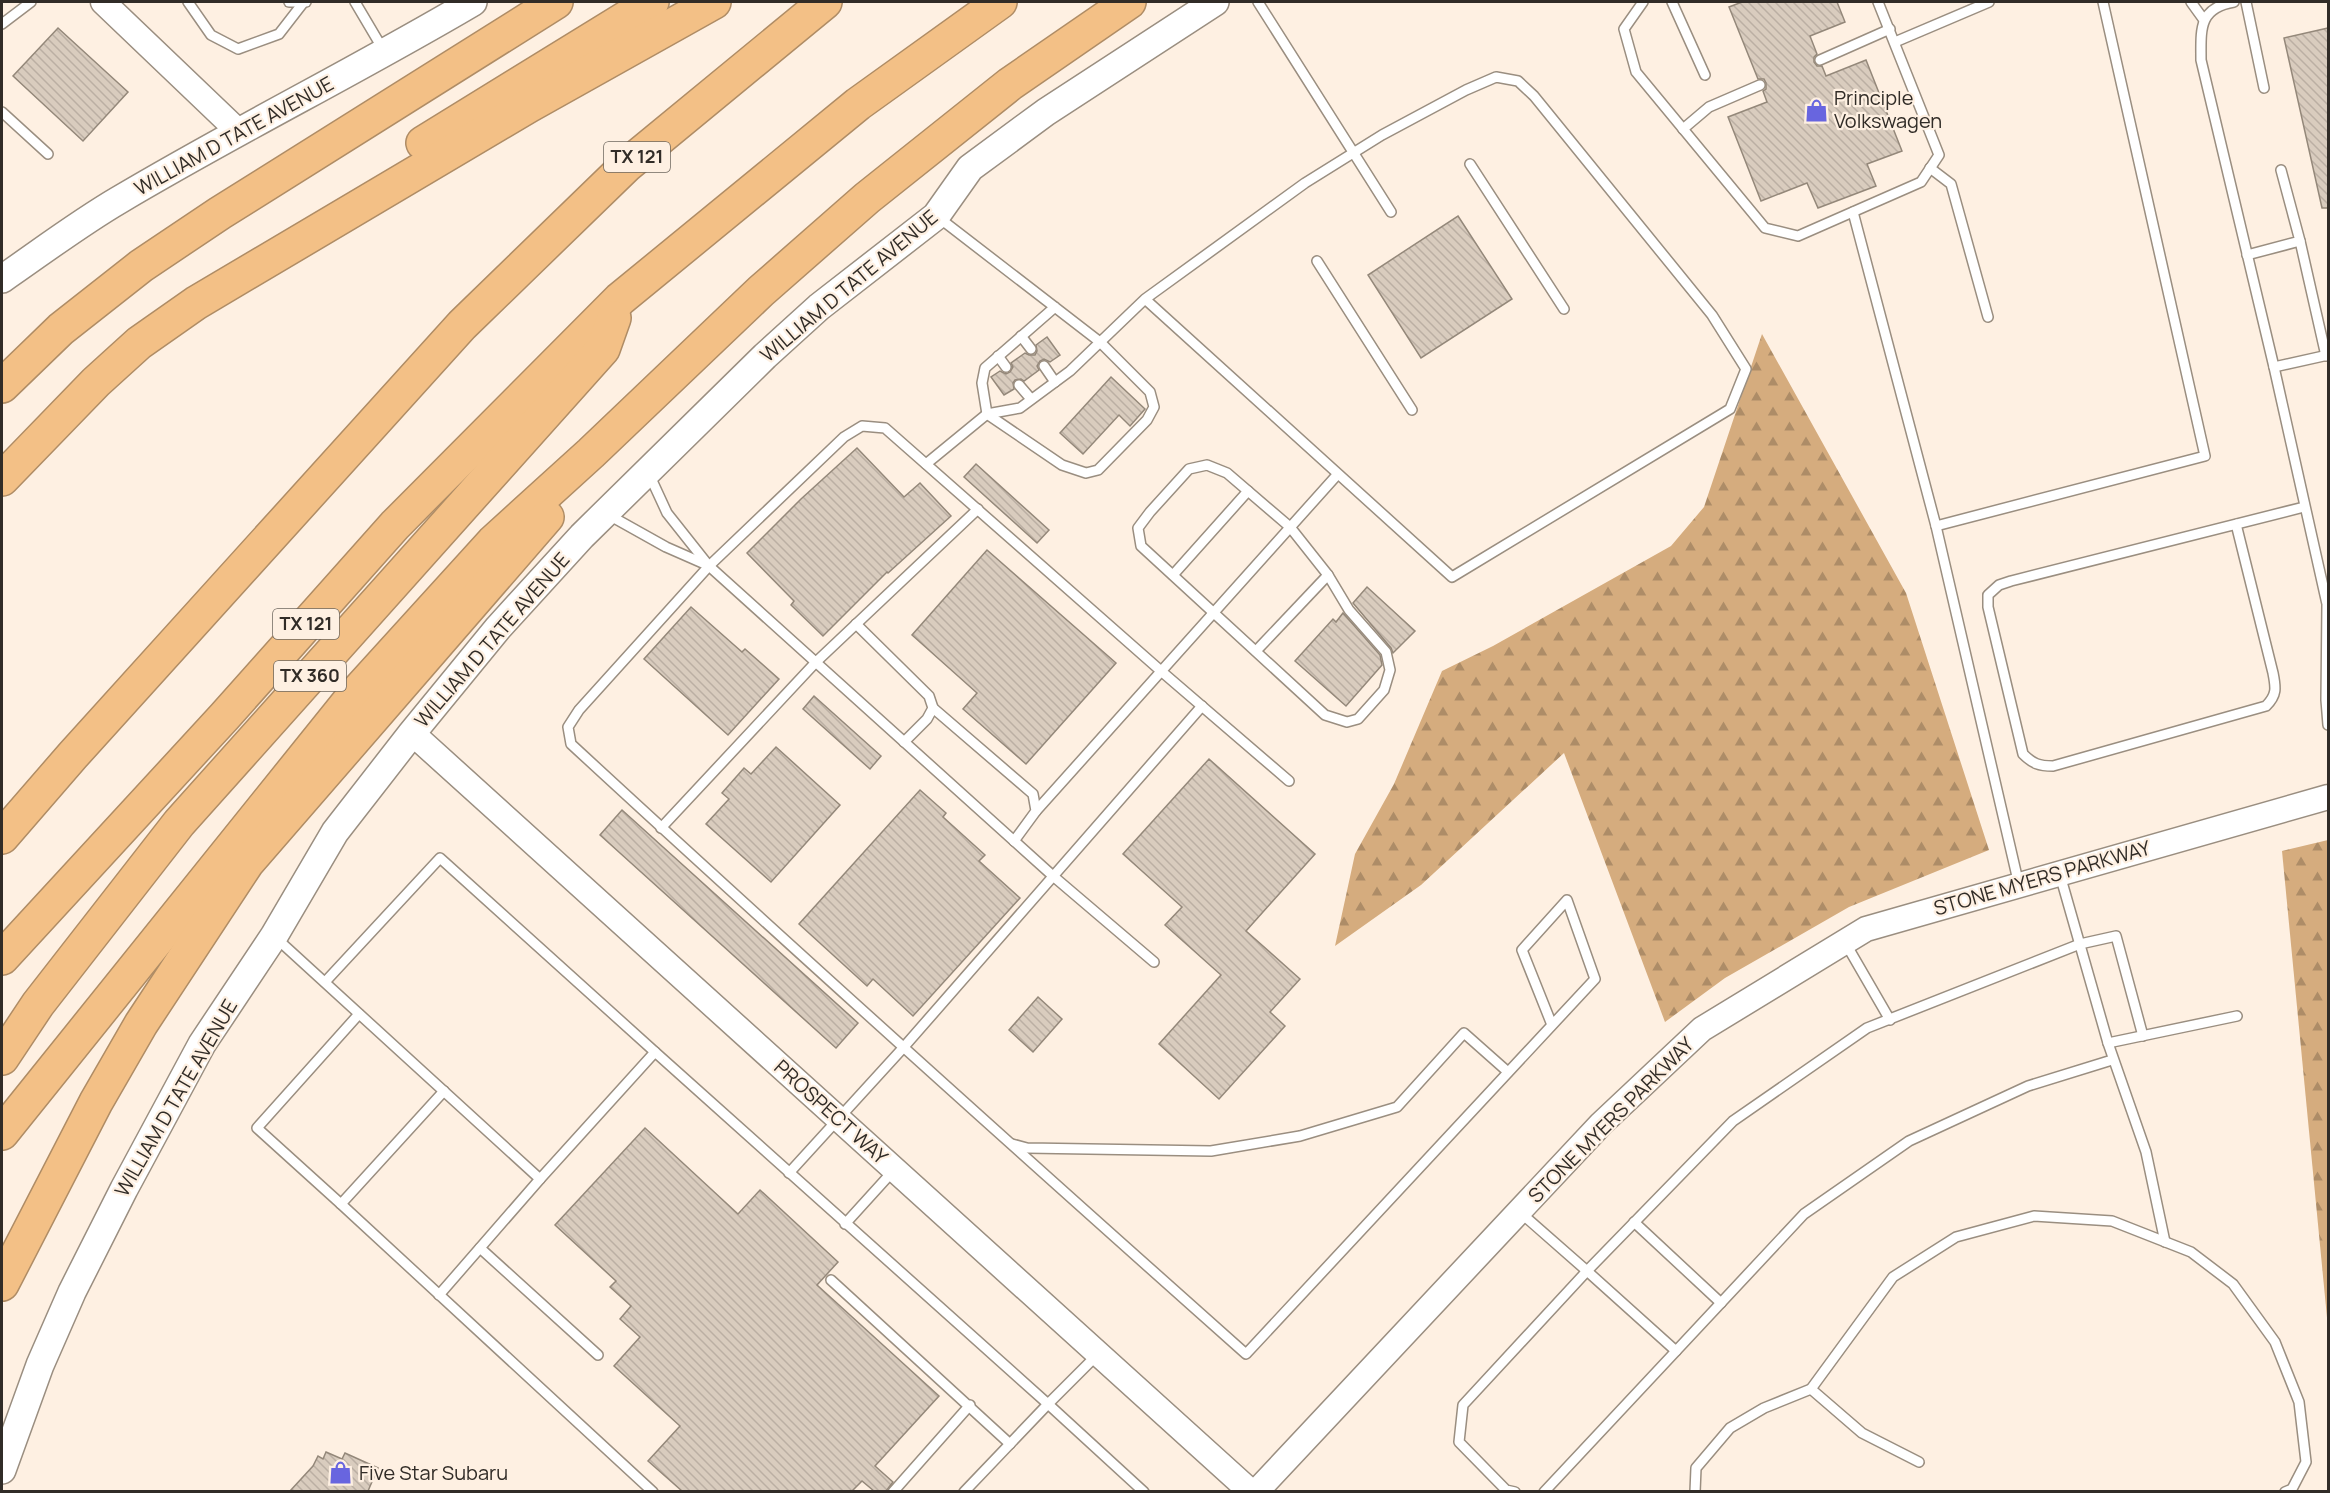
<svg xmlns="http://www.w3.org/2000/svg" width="2330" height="1493" viewBox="0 0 2330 1493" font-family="Manrope,sans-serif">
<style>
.forest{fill:url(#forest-firs)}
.building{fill:url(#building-back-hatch);stroke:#94887a;stroke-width:1.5}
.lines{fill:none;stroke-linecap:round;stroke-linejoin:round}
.service-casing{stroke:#9a8e80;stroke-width:12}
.tertiary-casing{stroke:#9a8e80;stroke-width:27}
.secondary-casing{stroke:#9a8e80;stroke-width:30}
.motorway-casing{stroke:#af8c65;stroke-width:36}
.service{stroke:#fff;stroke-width:9}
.tertiary{stroke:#fff;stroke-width:24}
.secondary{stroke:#fff;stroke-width:27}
.motorway{stroke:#f3c086;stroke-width:33}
.labels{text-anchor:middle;stroke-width:4.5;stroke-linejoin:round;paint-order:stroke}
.shield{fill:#fef0e2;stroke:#6e675f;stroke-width:1.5}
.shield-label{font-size:18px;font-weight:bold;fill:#312c27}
.poi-label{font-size:20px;fill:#312c27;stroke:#fef0e2;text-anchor:start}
.street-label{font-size:20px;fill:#312c27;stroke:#fef0e2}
</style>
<defs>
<pattern id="forest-firs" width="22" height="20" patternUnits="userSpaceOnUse" patternTransform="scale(1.5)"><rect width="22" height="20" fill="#d5ac7e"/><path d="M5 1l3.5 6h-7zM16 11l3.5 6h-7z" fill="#ad8c67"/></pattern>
<pattern id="building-back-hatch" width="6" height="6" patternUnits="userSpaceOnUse" patternTransform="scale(1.5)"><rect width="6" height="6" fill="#d9ccbe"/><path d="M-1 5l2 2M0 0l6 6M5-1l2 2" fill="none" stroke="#bbafa3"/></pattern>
</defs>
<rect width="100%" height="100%" fill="#fef0e2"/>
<g class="forest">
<polygon points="1762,334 1906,593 1989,850 1849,907 1725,978 1665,1022 1564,753 1421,885 1335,946 1355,854 1394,784 1442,671 1493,646 1671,546 1704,507"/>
<polygon points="2328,840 2328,1328 2282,851"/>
</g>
<g class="building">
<polygon points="1742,2 1837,2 1845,22 1810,36 1817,54 1814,57 1814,62 1817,66 1822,66 1826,76 1866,60 1902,151 1867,164 1876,186 1818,208 1807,183 1761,201 1728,117 1767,102 1763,91 1766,89 1766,83 1764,79 1758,79 1729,7"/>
<polygon points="58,28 128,92 83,141 13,76"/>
<polygon points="2328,28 2328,208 2322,208 2284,38"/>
<polygon points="1458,216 1512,299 1421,358 1368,275"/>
<polygon points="1047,337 1060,355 1050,362 1044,359 1040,361 1037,366 1039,370 1024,381 1021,379 1015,380 1013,383 1014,389 1004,395 991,377 1000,371 1006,374 1010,372 1013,367 1011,363 1025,353 1029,355 1035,355 1037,351 1036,345"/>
<polygon points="1111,377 1145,409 1130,426 1119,415 1083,454 1060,433"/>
<polygon points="857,448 904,497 920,483 951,516 888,573 887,572 823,636 791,605 794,601 747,553 801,499"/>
<polygon points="976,464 1049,530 1037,543 964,477"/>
<polygon points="987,550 1116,663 1026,764 963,709 977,693 912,635"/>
<polygon points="1367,587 1415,631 1393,653 1391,648 1353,603"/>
<polygon points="691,607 742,652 745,649 779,679 728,735 644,659"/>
<polygon points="1343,613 1380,655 1382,665 1346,706 1295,661 1333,619 1336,622"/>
<polygon points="814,696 881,756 870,769 803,709"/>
<polygon points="776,747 840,805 771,882 706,824 729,799 722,793 744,768 751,774"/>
<polygon points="1209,759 1315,854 1246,931 1300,979 1270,1012 1285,1026 1219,1099 1159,1044 1221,975 1165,925 1182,907 1123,854"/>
<polygon points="920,790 946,813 943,817 985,855 979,861 1020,898 913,1016 873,979 867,986 799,924"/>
<polygon points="622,810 858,1023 836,1048 600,835"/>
<polygon points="1038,997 1062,1019 1033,1052 1009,1030"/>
<polygon points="645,1128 738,1214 760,1190 838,1262 817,1285 939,1396 875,1466 893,1482 886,1491 874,1491 862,1481 852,1491 682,1491 648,1461 680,1426 614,1366 640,1337 620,1319 631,1306 610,1287 616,1281 555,1225"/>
<polygon points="326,1452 342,1459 345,1453 378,1468 368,1491 290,1491 313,1466 318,1456 323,1459"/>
</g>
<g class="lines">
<defs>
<g id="service">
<polyline points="188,2 211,35 238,49 279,34 303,3"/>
<polyline points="289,2 306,2"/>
<polyline points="355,2 384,51"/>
<polyline points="1258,2 1391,212"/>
<polyline points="1643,2 1624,29 1636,72 1765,228 1798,236 1921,182 1939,155 1878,2"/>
<polyline points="1672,2 1705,75"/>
<polyline points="2191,2 2204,20"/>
<path d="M2234,2C2198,8 2201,30 2201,60L2274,367L2327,604L2326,700L2328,725"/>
<polyline points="2246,2 2264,88"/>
<polyline points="2,24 31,2"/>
<polyline points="1895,42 1989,2"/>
<polyline points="1820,60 1890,29"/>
<polyline points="2,112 48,154"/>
<polyline points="1683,129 1709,107 1760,85"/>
<polyline points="1470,164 1564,309"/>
<polyline points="1930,168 1951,184 1988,317"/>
<polyline points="1853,212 1936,526 2205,456 2103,2"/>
<polyline points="938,217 1100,342 1150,392 1154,407 1147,420 1098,470 1086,473 1062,465 987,414 982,383 985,368 1055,307"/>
<polyline points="2300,241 2326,356"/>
<polyline points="2247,255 2300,241 2281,170"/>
<polyline points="1317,261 1412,410"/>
<polyline points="1021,336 1031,349"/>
<polyline points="998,356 1006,367"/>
<polyline points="1044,366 1055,382"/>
<polyline points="2274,367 2328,355"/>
<polyline points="1019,385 1031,399"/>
<polyline points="926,464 987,414 1020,408 1070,371 1145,299 1305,183 1382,135 1466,90 1496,77 1518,81 1534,96 1712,315 1746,369 1730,409 1452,577 1145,299"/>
<polygon points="1207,465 1227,473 1290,527 1328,575 1349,610 1386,652 1390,670 1384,690 1358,719 1347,722 1325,715 1141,546 1138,528 1150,512 1189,469"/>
<polyline points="649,474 667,513 709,566 1053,876 1154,962"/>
<polyline points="607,514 666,547 707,565"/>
<path d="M2236,524L2273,673C2276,688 2277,695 2266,706L2053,766C2039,766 2033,764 2023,754L1988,607V595L1999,585L2011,581L2304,507"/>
<polyline points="1936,526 2019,885"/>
<polyline points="1173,575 1248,491"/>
<polyline points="856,624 929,696 933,708 927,719 904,742"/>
<polyline points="1256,651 1328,575"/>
<polyline points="933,708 1033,794 1036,811 1014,841"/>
<path d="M1289,781L1161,671L885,428L862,426L844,437L709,566L579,710L568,727L571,744C794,950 1019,1152 1246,1354L1595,979L1567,900L1522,950L1552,1025"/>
<polyline points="1036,811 1337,475"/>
<polyline points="661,828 816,662 978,509"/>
<polyline points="2060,875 2108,1043"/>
<polyline points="275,937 540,1179 655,1052 1048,1404 1098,1354"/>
<polyline points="1846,944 1890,1020"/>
<polyline points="325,982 440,858 655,1052"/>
<polyline points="444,1091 341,1204 653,1492"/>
<polyline points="1012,1144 1027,1148 1211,1151 1300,1136 1397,1107 1464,1033 1508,1072"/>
<polyline points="789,1173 903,1048 1202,706"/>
<polyline points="341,1204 257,1128 359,1014"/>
<polyline points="1521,1213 1587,1271 1733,1121 1867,1028 2080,944 2116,936 2143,1036"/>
<polyline points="1634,1222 1721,1303"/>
<polyline points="845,1224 894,1170"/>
<polyline points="2165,1242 2146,1152 2108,1043 2237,1016"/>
<polyline points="480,1248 598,1355"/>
<polyline points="831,1280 1010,1444"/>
<polyline points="439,1295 540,1179"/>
<polyline points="1811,1389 1862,1433 1919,1462"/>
<polyline points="893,1492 970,1405"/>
<polyline points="964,1492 1048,1404 1144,1492"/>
<polyline points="1515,1492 1506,1490 1459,1442 1463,1405 1587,1271 1676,1351 1804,1214 1909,1141 2028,1086 2112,1060"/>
<polyline points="1544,1492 1676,1351"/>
<polyline points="1695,1492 1696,1468 1730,1428 1764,1408 1811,1389 1893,1277 1956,1237 2034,1216 2112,1221 2191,1252 2233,1284 2275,1342 2299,1402 2306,1462 2292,1489 2285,1492"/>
</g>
<g id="tertiary">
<polyline points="103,2 238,131"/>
<polyline points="412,733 1251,1492"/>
<polyline points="1256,1492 1601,1124 1702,1029 1866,929 2328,797"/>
</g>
<g id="secondary">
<path d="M2,279C40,253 78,224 119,200C235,131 356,71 473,2"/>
<polyline points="2,1470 40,1365 72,1292 124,1189 202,1044 274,936 335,832 412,733 498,628 582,536 765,356 819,307 936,216 970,168 1046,112 1215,2"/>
</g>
<g id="motorway">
<polyline points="423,143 652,2"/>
<polyline points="2,386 61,329 141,266 220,213 556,2"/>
<polyline points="2,479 96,382 139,343 196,303 530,105 714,2"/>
<polyline points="2,837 73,755 462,325 627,165 825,2"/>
<polyline points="2,958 224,717 395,525 620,299 858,104 1000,2"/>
<polyline points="2,1058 38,1004 179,823 603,349 614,318"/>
<polyline points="2,1133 354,695 493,542 591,453 761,291 867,198 1010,84 1129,2"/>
<polyline points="2,1284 96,1102 141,1024 247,863 547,517"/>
</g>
</defs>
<use href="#service" class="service-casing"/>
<use href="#tertiary" class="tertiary-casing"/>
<use href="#secondary" class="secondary-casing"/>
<use href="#motorway" class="motorway-casing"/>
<use href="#service" class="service"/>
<use href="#tertiary" class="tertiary"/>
<use href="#secondary" class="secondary"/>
<use href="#motorway" class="motorway"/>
</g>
<defs>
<symbol id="shop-bare" viewBox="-9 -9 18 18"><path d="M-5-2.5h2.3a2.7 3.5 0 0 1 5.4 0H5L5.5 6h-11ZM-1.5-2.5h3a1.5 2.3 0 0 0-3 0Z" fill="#6865df" stroke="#fef0e2" stroke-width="2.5" paint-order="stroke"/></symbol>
</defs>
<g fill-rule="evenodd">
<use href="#shop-bare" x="1800" y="94" width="33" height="33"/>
<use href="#shop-bare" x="324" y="1456" width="33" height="33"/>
</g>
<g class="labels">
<g class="shield">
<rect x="604" y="142" width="66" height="30" rx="4.5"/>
<rect x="273" y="609" width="66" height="30" rx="4.5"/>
<rect x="274" y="661" width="72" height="30" rx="4.5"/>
</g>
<g class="shield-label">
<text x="637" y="163">TX 121</text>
<text x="306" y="630">TX 121</text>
<text x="310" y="682">TX 360</text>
</g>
<g class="poi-label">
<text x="1834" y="105">Principle<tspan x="1834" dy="23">Volkswagen</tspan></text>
<text x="359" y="1480">Five Star Subaru</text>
</g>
<g class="street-label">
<text transform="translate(234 136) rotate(-29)" y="7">WILLIAM D TATE AVENUE</text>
<text transform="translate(849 286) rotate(-40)" y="7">WILLIAM D TATE AVENUE</text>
<text transform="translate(492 640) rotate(-49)" y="7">WILLIAM D TATE AVENUE</text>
<text transform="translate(2042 878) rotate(-16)" y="7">STONE MYERS PARKWAY</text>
<text transform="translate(176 1098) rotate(-60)" y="7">WILLIAM D TATE AVENUE</text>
<text transform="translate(831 1112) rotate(42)" y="7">PROSPECT WAY</text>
<text transform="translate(1611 1120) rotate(-45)" y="7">STONE MYERS PARKWAY</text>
</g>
</g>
<rect width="2330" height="1493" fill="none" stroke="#312c27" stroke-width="6"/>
</svg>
